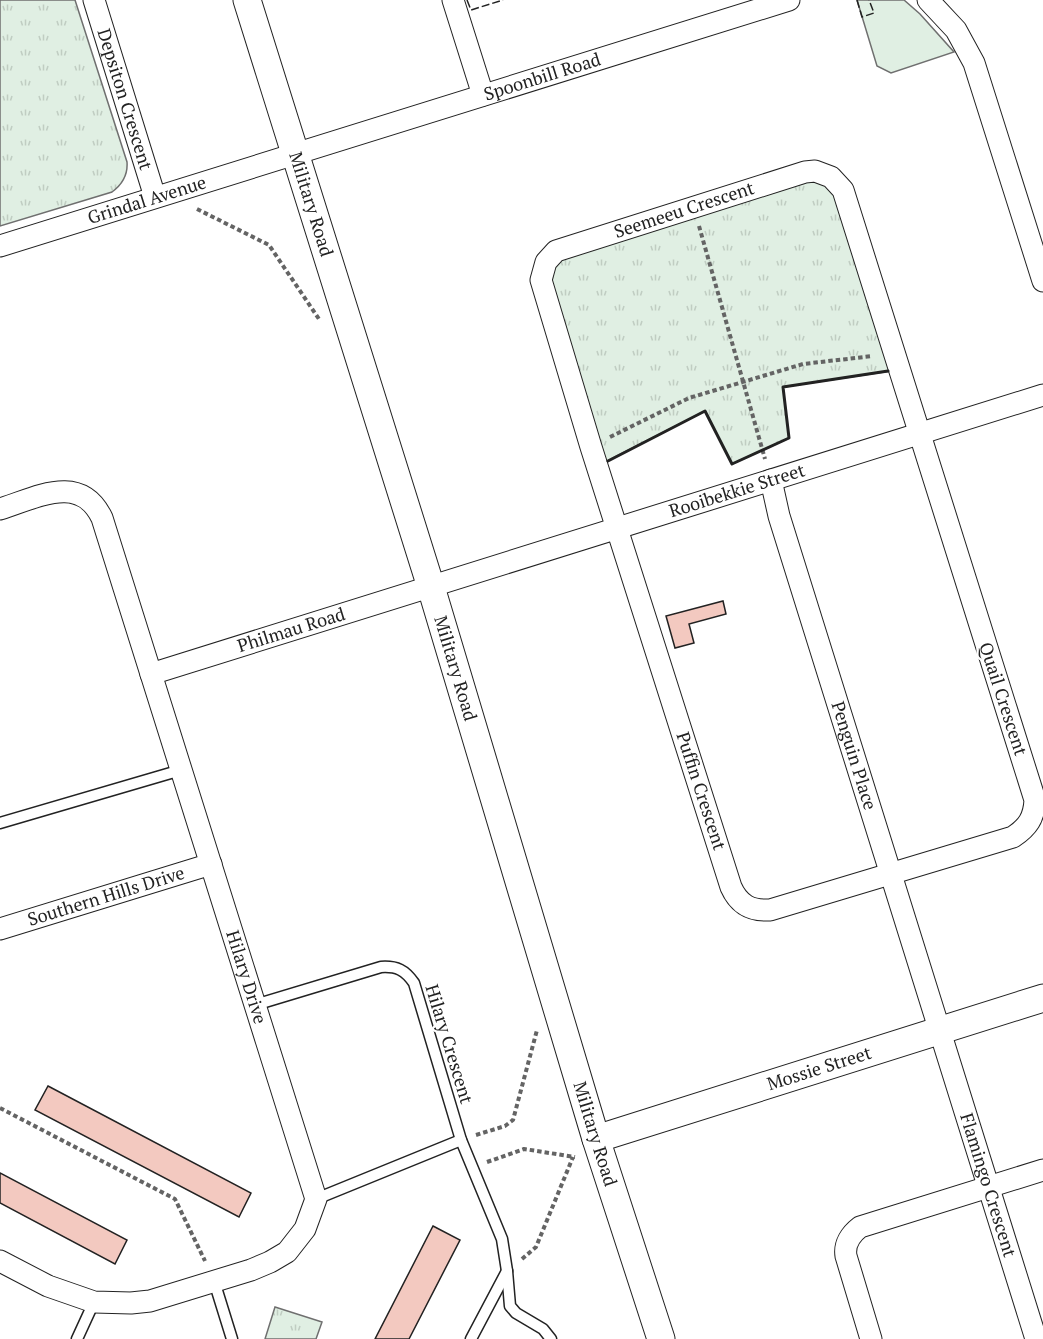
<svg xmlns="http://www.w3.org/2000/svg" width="1043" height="1339" viewBox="0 0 1043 1339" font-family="'PT Serif',serif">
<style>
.grass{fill:#e0efe3;stroke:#6f6f6f;stroke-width:1.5}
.park{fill:url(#park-tufts);stroke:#6f6f6f;stroke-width:1.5}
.building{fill:#f3c9c0;stroke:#222;stroke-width:1.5}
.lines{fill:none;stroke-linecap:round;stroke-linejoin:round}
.service-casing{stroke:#222;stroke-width:13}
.minor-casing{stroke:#222;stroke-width:23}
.tertiary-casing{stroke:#222;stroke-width:29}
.path{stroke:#646464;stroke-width:4;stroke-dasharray:4.5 3;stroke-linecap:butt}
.service{stroke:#fff;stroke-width:10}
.minor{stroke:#fff;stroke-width:21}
.tertiary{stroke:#fff;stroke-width:27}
.fence{stroke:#222;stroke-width:1.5;stroke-dasharray:8 3;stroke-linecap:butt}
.wall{stroke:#222;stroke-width:3}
.labels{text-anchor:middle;stroke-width:4.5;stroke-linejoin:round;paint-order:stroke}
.street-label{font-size:18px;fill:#222;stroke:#fff}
</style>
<defs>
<pattern id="park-tufts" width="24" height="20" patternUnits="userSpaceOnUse" patternTransform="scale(1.5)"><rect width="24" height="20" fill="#e0efe3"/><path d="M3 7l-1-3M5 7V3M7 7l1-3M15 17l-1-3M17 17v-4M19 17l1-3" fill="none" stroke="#c0cdc2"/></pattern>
</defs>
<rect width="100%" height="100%" fill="#fff"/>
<polygon class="grass" points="857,0 904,0 920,14 954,52 891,73 877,66"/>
<g class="park">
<path d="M0,0H75L127,162C128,175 123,184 112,192L0,226Z"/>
<polygon points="818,180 835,193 892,371 783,387 789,438 732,464 705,411 605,462 552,285 553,268 561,258 804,181"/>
<polygon points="275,1307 322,1322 316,1339 265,1339"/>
</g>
<g class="building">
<polygon points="723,601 726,614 689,624 694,643 675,648 666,616"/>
<polygon points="48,1086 251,1193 239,1217 35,1110"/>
<polygon points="0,1173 127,1240 115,1264 0,1203"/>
<polygon points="433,1226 460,1240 409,1339 375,1339"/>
</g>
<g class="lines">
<defs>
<g id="service">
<polyline points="0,823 181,770"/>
<path d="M255,1005L381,967C397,966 405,970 414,983L461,1140L502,1239L507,1271L510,1306L516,1313L543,1329L551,1339"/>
<polyline points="316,1199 461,1140"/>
<polyline points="214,1281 232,1339"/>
<polyline points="77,1339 94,1302"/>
<polyline points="471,1339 507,1271"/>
</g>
<g id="minor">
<path id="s1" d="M94,0L155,197"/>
<polyline points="453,0 483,95"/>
<polyline points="928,0 956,30 974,63 1043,281"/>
<path d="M815,171L831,177L843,190L1035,800C1034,818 1028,827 1013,837L770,910C751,911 739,905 731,887L591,447L541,280L546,262L556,251L805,172Z"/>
<path id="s2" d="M0,246L789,0"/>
<path id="s3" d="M771,480L779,516L1036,1339"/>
<path id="s4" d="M0,509C36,498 80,472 102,518L316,1199L305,1229L287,1252L270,1262L251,1270L150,1301L131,1303L94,1302L48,1286L0,1261"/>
<path id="s5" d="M151,674L1043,395"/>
<path id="s6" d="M0,929L211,864"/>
<path d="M871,1339L846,1256C844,1244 851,1234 860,1227L1043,1170"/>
</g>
<g id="tertiary">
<path id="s7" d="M247,0L431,587L596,1139L661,1339"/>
<path id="s8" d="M596,1139L1043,998"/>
</g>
</defs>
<use href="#service" class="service-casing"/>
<use href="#minor" class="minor-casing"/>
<use href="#tertiary" class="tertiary-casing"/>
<g class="path">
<polyline points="197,209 269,245 319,319"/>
<polyline points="699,226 765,459"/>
<polyline points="610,437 689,398 803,364 873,356"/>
<polyline points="0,1108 175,1199 205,1261"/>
<polyline points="476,1135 505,1126 513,1120 537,1030"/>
<polyline points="487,1162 524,1149 575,1157"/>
<polyline points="522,1259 536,1247 573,1157"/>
</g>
<use href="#service" class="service"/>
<use href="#minor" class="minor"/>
<use href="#tertiary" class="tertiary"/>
<g class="fence">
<polyline points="467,0 471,10 503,0"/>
<polyline points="857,0 862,17 874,13 869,0"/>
</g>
<polyline class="wall" points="608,461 705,411 732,464 789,438 783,387 888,371"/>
</g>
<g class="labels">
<g class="street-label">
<text dy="6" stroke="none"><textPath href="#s2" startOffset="568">Spoonbill Road</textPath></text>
<text dy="6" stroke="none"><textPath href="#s1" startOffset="104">Depsiton Crescent</textPath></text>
<text dy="6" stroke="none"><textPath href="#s2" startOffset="154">Grindal Avenue</textPath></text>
<text dy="6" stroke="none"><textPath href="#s7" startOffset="214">Military Road</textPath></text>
<text transform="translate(684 210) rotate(-18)" y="6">Seemeeu Crescent</text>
<text dy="6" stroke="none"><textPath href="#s5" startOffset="614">Rooibekkie Street</textPath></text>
<text dy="6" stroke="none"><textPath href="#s5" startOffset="147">Philmau Road</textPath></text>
<text dy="6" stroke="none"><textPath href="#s7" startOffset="700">Military Road</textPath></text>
<text transform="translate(1003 699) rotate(72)" y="6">Quail Crescent</text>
<text dy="6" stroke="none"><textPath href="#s3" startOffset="288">Penguin Place</textPath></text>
<text transform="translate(701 791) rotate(72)" y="6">Puffin Crescent</text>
<text dy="6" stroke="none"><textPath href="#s6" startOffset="111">Southern Hills Drive</textPath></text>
<text dy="6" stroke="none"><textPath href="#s4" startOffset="597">Hilary Drive</textPath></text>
<text transform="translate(449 1044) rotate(73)" y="6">Hilary Crescent</text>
<text dy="6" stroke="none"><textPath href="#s8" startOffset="234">Mossie Street</textPath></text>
<text dy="6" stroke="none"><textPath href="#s7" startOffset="1186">Military Road</textPath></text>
<text dy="6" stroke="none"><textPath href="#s3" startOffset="738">Flamingo Crescent</textPath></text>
</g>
</g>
</svg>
